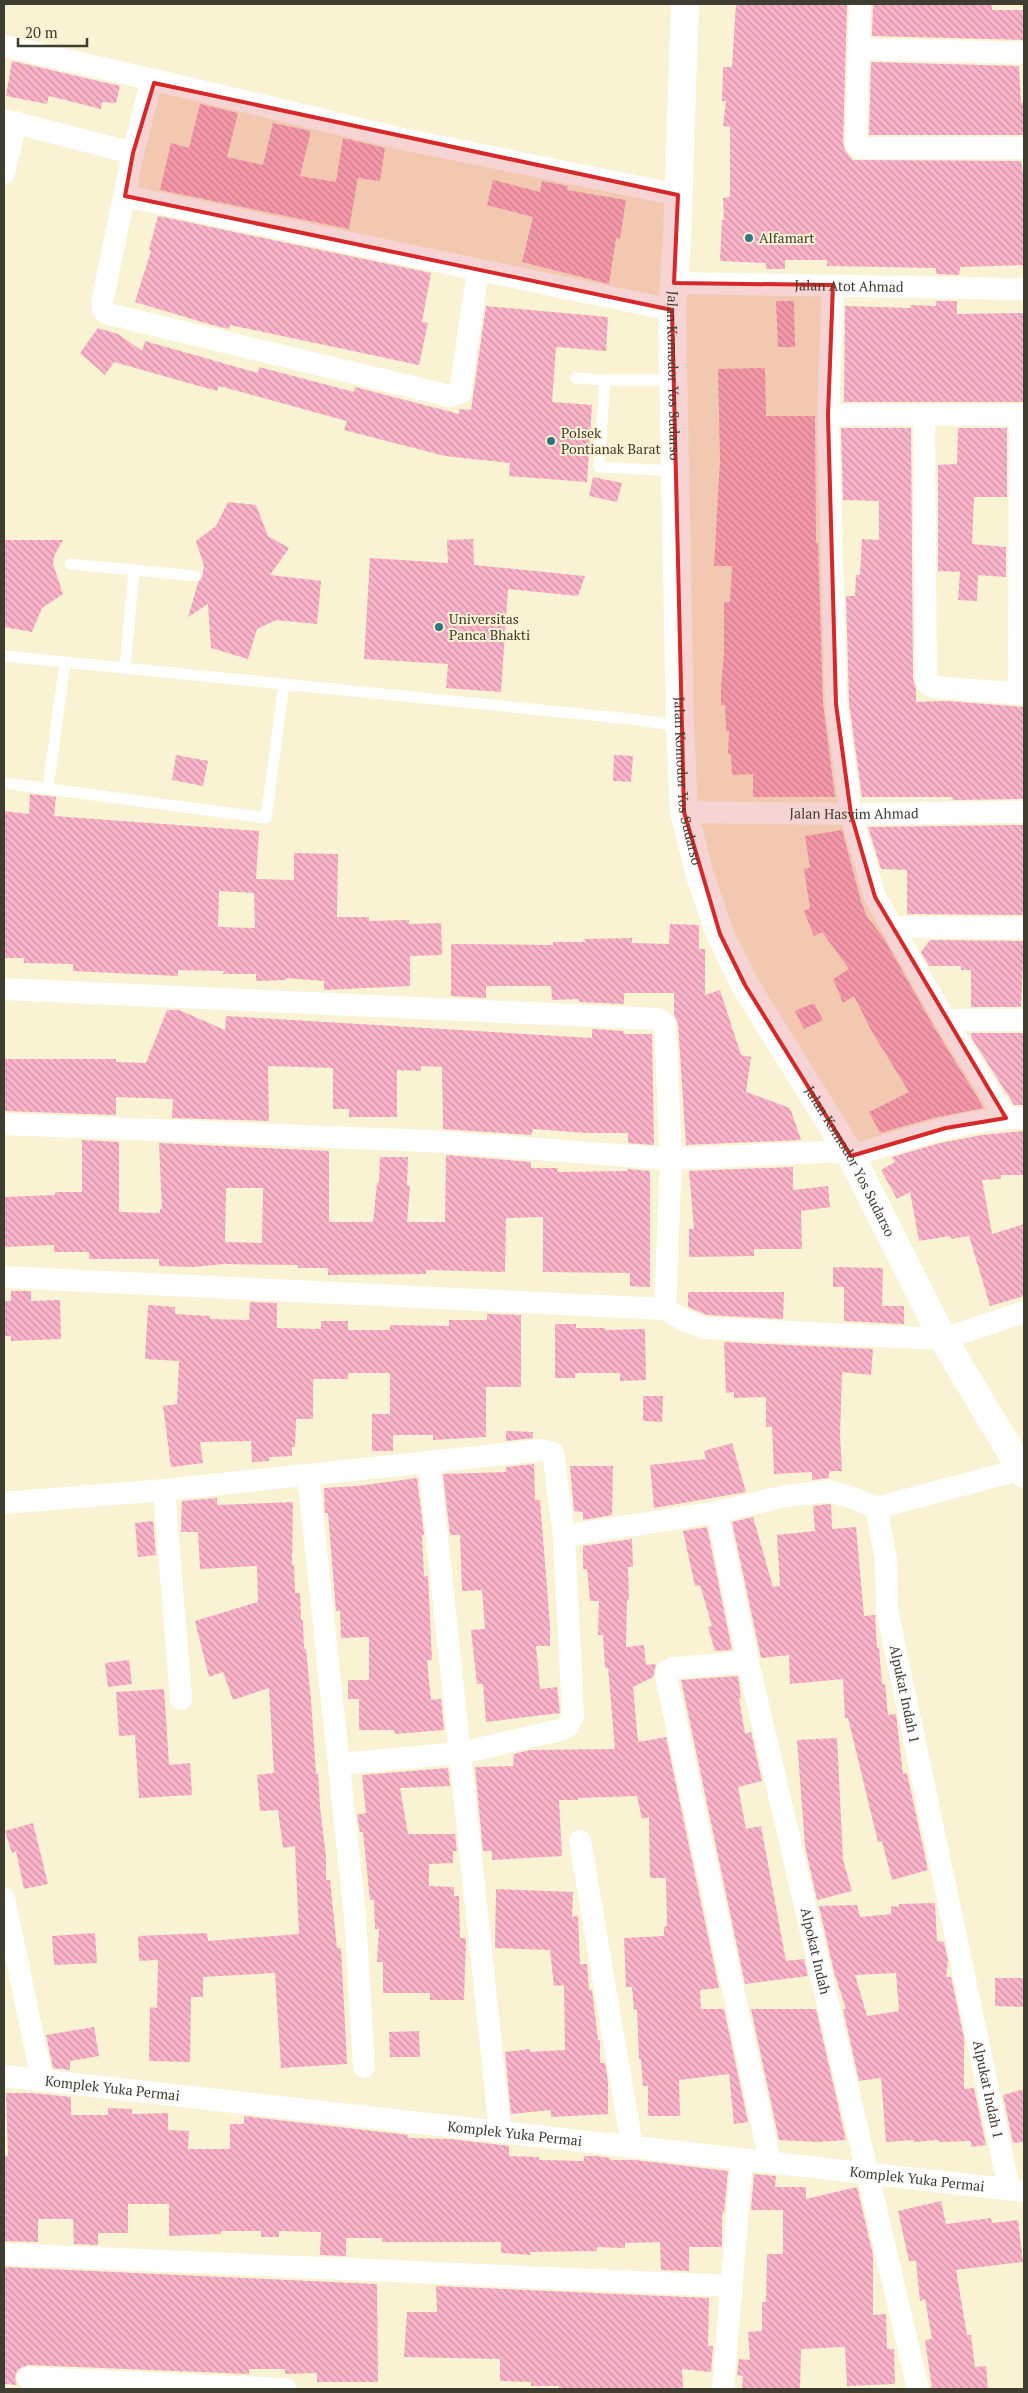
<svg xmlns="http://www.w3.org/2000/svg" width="1028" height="2393" viewBox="0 0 1028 2393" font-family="'PT Serif',serif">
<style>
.building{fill:url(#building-back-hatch);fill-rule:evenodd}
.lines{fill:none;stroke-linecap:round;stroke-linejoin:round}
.service{stroke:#fff;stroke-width:11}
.minor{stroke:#fff;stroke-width:22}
.tertiary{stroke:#fff;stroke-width:28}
.marked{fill:#d62828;fill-opacity:0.2;stroke:#d62828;stroke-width:4;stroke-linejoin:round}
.poi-dot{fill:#2d757f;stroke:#f9f2d3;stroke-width:2}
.labels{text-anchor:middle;stroke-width:4;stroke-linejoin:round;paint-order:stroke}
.poi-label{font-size:14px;fill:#3f3c30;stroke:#f9f2d3;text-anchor:start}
.street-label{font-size:14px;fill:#3f3c30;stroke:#f9f2d3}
</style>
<defs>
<pattern id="building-back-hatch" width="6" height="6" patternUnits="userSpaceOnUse" patternTransform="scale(1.25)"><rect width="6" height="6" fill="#fab3ca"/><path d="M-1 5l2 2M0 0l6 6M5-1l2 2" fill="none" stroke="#cc93a4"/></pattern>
</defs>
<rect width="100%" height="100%" fill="#f9f2d3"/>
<g class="building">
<polygon points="736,4 847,4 843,144 846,152 853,160 1021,161 1024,180 1024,265 960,267 959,275 936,274 936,268 827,266 827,260 785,260 785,269 766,269 766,263 720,261 722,220 724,220 723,198 730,197 730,127 723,126 726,101 722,101 723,67 732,67"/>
<polygon points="873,4 992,4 992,10 1024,10 1024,40 872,36"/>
<polygon points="12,61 120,86 116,103 102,102 101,109 49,96 47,104 6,96"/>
<polygon points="871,62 1019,66 1021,103 1024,103 1024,135 869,135"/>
<polygon points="200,104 238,113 227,157 263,165 273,123 311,131 300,176 336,182 343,138 385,148 380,181 358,178 349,229 160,190 171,143 189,148"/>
<polygon points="493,180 540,192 542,181 568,186 567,190 626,200 620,239 616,238 609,284 522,262 533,217 487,205"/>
<polygon points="158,216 431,273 422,322 428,323 419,365 230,325 229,329 212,325 135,302 151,251 149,250"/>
<polygon points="776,301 794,301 795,347 778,347"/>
<polygon points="936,301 957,301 957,314 1024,313 1024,402 844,402 845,306 910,308 911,305 936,306"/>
<polygon points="486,306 608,317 606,351 556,347 552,402 592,405 587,482 509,476 510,463 445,456 344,430 347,421 219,386 217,391 114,362 105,375 80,353 98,328 118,334 142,351 145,341 258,373 259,367 354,392 355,387 459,414 459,409 471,410"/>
<polygon points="765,368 766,416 815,416 816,543 818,543 823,704 835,797 753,797 753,774 732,775 731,754 728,754 729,731 726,731 725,705 721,705 721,687 724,653 724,602 730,602 732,566 714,566 720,460 718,369"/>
<polygon points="841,428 911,428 913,679 916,689 916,702 947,701 1024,707 1024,799 953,800 952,797 862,797 849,703 846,596 855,596 856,575 860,575 862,539 879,540 879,501 843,500"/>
<polygon points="958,428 1007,428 1007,497 974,497 972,544 1006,547 1006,577 978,575 977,601 958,600 960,572 938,571 938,465 957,464"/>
<polygon points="593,477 622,483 617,502 589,496"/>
<polygon points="228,502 256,505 268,536 289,548 270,575 321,581 317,624 276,620 257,629 248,659 211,648 208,604 188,617 198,583 202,577 204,566 196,541 216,526"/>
<polygon points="473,539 474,565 585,576 578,596 508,589 501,692 446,688 448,664 364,659 370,558 448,563 447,540"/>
<polygon points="4,540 63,540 54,556 53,564 63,594 42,608 32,632 4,627"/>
<polygon points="176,755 208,761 203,786 172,780"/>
<polygon points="614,755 633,756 631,782 613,781"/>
<path d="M30,794L56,797L54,816L259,831L256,879L294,880V853L338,854L337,917H369V921L409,920V924L441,923L442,955L410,956V986L324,990V981L286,978V980L256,981V974H223L224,971L178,970V976L73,971V964L24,963V958H4V811L29,814ZM219,891L254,893L255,928L218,927Z"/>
<polygon points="1024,825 1024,915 907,914 907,870 881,869 868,827"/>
<polygon points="842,830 861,901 867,917 883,937 934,1027 984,1108 933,1118 880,1133 869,1112 909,1092 871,1030 854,996 843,1003 833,979 849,969 822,932 814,936 804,911 810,908 804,869 810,868 805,836"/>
<polygon points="670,924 699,925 699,949 705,949 705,995 720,990 741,1055 751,1057 746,1092 790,1108 801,1140 686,1145 678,1023 674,1015 674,993 624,993 624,1004 579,1002 579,999 552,1000 551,986 486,986 486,998 451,996 451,944 553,945 553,942 585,942 584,939 632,938 632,943 669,944"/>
<polygon points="930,940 1024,941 1021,1007 971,1007 971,970 961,970 961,966 929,966 921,952"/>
<polygon points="814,1003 823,1020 804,1029 795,1011"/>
<polygon points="167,1010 179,1010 225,1030 226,1016 592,1038 592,1029 624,1031 624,1034 652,1034 654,1145 628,1143 628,1133 587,1133 533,1129 531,1135 443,1129 442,1067 421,1066 421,1071 397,1070 397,1117 349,1117 349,1109 333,1109 333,1068 268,1066 269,1121 172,1118 173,1099 116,1097 116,1115 4,1111 4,1059 116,1059 116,1062 146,1063"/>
<polygon points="971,1033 1024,1033 1024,1105 1014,1105 971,1037"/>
<polygon points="1024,1131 1024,1175 1001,1175 1001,1179 982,1180 992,1234 1024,1224 1024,1296 990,1306 969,1236 951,1239 950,1236 919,1241 910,1192 897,1199 881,1170 895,1162 892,1157 940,1143 982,1135"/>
<path d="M82,1140L119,1142V1212L160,1213V1209H162L159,1143L329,1151V1222H373L377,1183H379L380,1157H408L407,1185L410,1186L407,1222H445L446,1155L531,1162V1168H558L557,1172L627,1171V1169L650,1171V1287L630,1286V1273L543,1272V1217L506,1218L505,1272L426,1270V1274L328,1275V1268H298V1265L223,1264L194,1267L159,1266V1259H89V1252H54V1245L4,1247V1197L55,1195V1192H82ZM226,1188H263L262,1243L225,1242Z"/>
<polygon points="793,1167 793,1190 828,1186 830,1207 801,1211 802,1249 754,1249 754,1256 689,1257 689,1229 694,1229 689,1171"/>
<polygon points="833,1267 883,1268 882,1306 904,1306 904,1324 844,1321 844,1287 833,1287"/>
<polygon points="11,1291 31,1291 31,1301 60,1300 61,1339 11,1341 11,1336 4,1336 4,1301 11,1301"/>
<polygon points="688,1292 784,1292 783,1319 707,1315 688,1307"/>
<polygon points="250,1302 277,1303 277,1328 321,1329 321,1321 348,1321 348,1330 390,1330 390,1325 449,1326 449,1320 487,1320 487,1314 521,1315 521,1387 486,1387 486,1437 433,1440 433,1435 393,1435 393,1451 372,1451 372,1414 390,1414 390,1373 348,1373 348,1379 313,1379 313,1419 296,1419 295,1447 292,1447 292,1456 269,1457 269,1461 252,1462 251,1441 200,1442 203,1463 171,1467 163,1406 177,1404 179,1361 145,1359 148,1305 175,1307 175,1314 210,1316 210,1319 249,1320"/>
<polygon points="555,1324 576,1324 576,1328 605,1328 605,1330 645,1329 646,1380 620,1381 620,1373 575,1373 575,1378 555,1378"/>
<polygon points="724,1342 873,1349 871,1375 842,1372 840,1435 842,1471 829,1471 829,1478 812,1480 812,1472 774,1474 772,1427 766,1427 766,1397 734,1398 734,1392 726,1393"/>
<polygon points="643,1396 663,1396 662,1422 643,1421"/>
<polygon points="506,1431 533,1432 533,1438 506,1441"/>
<polygon points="732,1443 746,1492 654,1508 650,1465 706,1459 704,1451"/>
<polygon points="534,1464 535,1500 540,1500 550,1626 550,1646 536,1646 540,1689 557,1687 560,1713 486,1722 483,1684 477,1684 471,1630 485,1629 482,1590 462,1591 460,1535 450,1535 443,1474 506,1472 506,1467"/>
<polygon points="570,1466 613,1466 612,1515 583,1520 583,1512 574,1511"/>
<polygon points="417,1478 424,1535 422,1535 424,1576 428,1576 432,1660 427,1660 431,1700 441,1699 444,1730 395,1734 394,1730 359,1730 359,1699 348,1699 348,1680 369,1680 369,1637 341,1638 340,1611 336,1611 328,1513 325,1513 324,1488 357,1486"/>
<polygon points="217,1498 217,1505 293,1502 292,1565 294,1565 295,1593 300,1593 301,1620 303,1620 304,1649 306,1649 311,1700 316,1774 318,1773 320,1807 326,1857 326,1880 330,1880 337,1948 341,1948 347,2064 281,2068 275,1973 203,1977 203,1997 191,1997 190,2062 149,2061 150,2007 157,2008 158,1960 139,1961 138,1936 207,1933 208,1941 299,1934 295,1846 283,1848 278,1810 260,1811 257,1775 274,1773 269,1688 233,1700 223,1672 209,1677 195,1621 258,1602 257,1566 200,1569 198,1532 181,1532 182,1501"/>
<polygon points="829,1504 831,1505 832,1529 856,1527 864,1616 875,1615 877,1648 879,1648 882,1684 885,1684 888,1715 896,1714 903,1774 907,1773 928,1870 892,1880 882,1841 878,1842 848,1718 845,1718 843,1679 790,1684 789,1655 761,1658 732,1522 753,1517 773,1587 780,1586 777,1535 815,1531 813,1506"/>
<polygon points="153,1521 156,1555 138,1557 135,1523"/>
<polygon points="707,1527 732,1650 715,1651 708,1627 712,1626 700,1585 695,1586 683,1531"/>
<polygon points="632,1539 633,1567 628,1567 629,1600 627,1600 626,1647 644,1645 646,1665 656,1664 653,1677 633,1687 638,1742 666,1737 719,1988 700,1990 701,2009 724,2009 748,2122 734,2124 729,2074 679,2080 680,2116 648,2116 648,2086 643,2086 641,2059 639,2059 637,2009 634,2010 632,1987 626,1987 624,1938 664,1936 664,1927 667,1926 666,1878 650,1878 649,1817 642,1819 637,1796 578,1798 578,1800 559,1800 562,1856 492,1860 492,1851 483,1851 475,1767 513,1766 514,1754 531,1750 615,1749 608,1668 605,1668 603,1635 598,1635 599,1601 590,1601 587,1569 583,1569 583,1546"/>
<polygon points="129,1660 132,1684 108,1687 105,1663"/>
<polygon points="738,1676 741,1698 739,1698 745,1734 751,1732 762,1781 738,1787 746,1829 761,1826 786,1961 804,1959 808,1976 745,1984 681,1680"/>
<polygon points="164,1689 169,1765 190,1763 192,1795 139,1798 135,1735 119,1736 116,1692"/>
<polygon points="837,1738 843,1860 852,1891 817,1900 805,1846 797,1740"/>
<polygon points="448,1768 450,1786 400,1788 408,1834 455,1834 457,1851 453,1851 453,1863 429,1864 429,1886 454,1887 454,1896 459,1896 460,1938 466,1938 464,2000 430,2000 430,1993 383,1993 383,1962 377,1962 379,1929 375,1929 374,1900 370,1900 363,1832 360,1832 357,1815 366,1813 362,1775"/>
<polygon points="33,1823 48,1884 24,1889 16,1851 12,1853 5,1831"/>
<polygon points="496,1889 573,1892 572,1917 578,1916 580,1964 587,1964 589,1990 592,1990 598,2040 600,2040 600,2063 605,2063 608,2081 608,2114 551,2117 551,2110 511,2114 505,2052 530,2049 530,2052 565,2050 564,1985 554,1986 550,1950 495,1948"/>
<path d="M935,1903L937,1941L944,1942L948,1961L946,1977H951L964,2038V2089L974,2088L986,2145L971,2147V2141L939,2142V2140L914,2142V2140L886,2142L881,2078L859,2081L843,2009H846L834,1972L819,1906L857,1905L860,1917L891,1914V1906L899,1907V1904ZM896,1973L899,2011L867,2016L855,1975Z"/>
<polygon points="95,1933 97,1963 54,1965 52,1936"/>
<polygon points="995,1978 1024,1978 1024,2007 995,2006"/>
<polygon points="751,2009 816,2009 846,2140 818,2142 779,2140"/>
<polygon points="94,2027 99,2056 70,2061 70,2070 53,2068 46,2035"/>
<polygon points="419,2031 420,2057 390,2057 389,2032"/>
<polygon points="1024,2089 1024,2142 1013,2143 1003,2095"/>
<polygon points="6,2093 33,2093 71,2097 71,2115 108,2115 108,2108 132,2109 132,2114 168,2113 168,2130 189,2131 188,2149 230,2149 230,2124 244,2124 244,2116 408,2135 408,2138 450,2139 509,2146 509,2156 539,2157 539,2160 584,2161 584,2156 596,2156 610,2158 610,2160 635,2160 728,2171 724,2213 722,2213 722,2247 689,2247 689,2271 661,2270 660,2242 625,2243 625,2248 597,2247 597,2251 530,2252 530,2255 501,2253 501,2242 382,2242 382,2238 346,2238 346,2256 320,2255 321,2232 279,2231 279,2237 261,2237 261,2231 221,2231 221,2234 169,2236 169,2204 128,2204 128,2233 98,2233 98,2245 74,2244 73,2219 38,2219 38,2242 4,2241 4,2156 8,2156"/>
<polygon points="754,2174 776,2176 775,2187 806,2187 806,2199 857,2187 873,2255 873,2315 886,2314 887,2349 894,2349 895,2384 847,2386 845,2347 801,2349 800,2389 742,2388 743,2376 737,2375 739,2359 750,2360 748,2332 762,2331 762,2302 766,2302 767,2254 783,2254 783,2210 751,2210"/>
<polygon points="941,2201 946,2224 991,2218 992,2223 1018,2220 1023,2262 956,2270 967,2335 971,2335 975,2367 986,2366 988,2389 932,2389 925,2340 932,2339 925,2299 920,2301 916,2261 909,2261 898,2211"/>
<polygon points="4,2267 377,2284 378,2382 317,2382 317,2373 285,2374 285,2369 249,2369 249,2374 29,2365 22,2367 17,2371 15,2378 17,2385 4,2384"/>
<polygon points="436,2286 709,2298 708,2346 713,2346 711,2372 682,2369 683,2389 559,2388 559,2386 531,2386 531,2382 500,2381 500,2359 404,2357 407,2312 437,2312"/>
</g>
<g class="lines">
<g class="service">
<polyline points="576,378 605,380"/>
<polyline points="673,380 605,380 599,467 675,471"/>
<polyline points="70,564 134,570 125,668"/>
<polyline points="134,570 195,576"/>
<polyline points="4,656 631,719 680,726"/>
<polyline points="4,783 266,818 284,684"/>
<polyline points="48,788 65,662"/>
</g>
<g class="minor">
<polyline points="860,4 856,144 859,148 1024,148"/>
<polyline points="4,46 159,81"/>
<polyline points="859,49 1024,53"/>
<polyline points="4,120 133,153"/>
<polyline points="4,173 16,122"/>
<polyline points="125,196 672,310"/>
<polyline points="478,270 460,393 450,396 108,314 103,310 102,302 133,153 150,86 159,81 403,139 678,195"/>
<path id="s1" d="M674,283L1024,289"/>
<polyline points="833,285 828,415 836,704 851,814 875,897 945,1020 1006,1118"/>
<polyline points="828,415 1024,415"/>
<polyline points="924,415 926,679 929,685 934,687 1024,694"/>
<polyline points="1019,694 1020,415"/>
<path id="s2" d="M684,812L851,814L1024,812"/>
<polyline points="892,927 1024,928"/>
<polyline points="4,989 658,1019 665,1024 671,1159 665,1309"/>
<polyline points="945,1020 1024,1020"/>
<polyline points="4,1124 429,1141 671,1159 847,1151"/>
<path d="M851,1156C908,1139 964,1118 1024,1118"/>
<polyline points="4,1277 665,1309 686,1321 704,1328 943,1339 1024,1312"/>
<polyline points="429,1462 500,2131"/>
<polyline points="308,1475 355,1916 364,2067"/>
<polyline points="164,1490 181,1699"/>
<polyline points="4,1503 164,1490 542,1450 553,1453 564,1536 573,1716 568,1726 560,1730 461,1753 339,1764"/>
<polyline points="876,1508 1022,1469"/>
<path id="s3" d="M717,1512L748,1662L918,2389"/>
<path id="s4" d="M564,1536L717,1512L786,1496L830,1491L853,1498L876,1508L886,1559L887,1610L1009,2189"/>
<polyline points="748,1662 673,1668 667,1671 666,1676 770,2162"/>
<polyline points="580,1841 632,2146"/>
<polyline points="4,1898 42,2080"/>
<path id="s5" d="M4,2076L1024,2191"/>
<polyline points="4,2254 730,2286"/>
<polyline points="28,2378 286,2389"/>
<polyline points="723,2389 742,2159"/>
</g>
<path class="tertiary" id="s6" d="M685,4L677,237L672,310L680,726L684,812L700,876L720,934L745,985L851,1156L943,1339L1024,1474"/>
</g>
<path class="marked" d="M154,83L678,195L674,283L833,285L828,415L836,704L851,814L875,897L1006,1118L946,1128L851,1156L745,985L720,934L684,812L672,310L125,196L133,153Z"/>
<g class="poi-dot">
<circle cx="749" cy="238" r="5"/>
<circle cx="551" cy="441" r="5"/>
<circle cx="439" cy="627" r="5"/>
</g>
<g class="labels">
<g class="poi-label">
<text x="759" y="243">Alfamart</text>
<text x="561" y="438">Polsek<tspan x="561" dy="16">Pontianak Barat</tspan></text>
<text x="449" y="624">Universitas<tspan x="449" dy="16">Panca Bhakti</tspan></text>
</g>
<g class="street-label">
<text dy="5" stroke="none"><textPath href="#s1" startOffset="175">Jalan Atot Ahmad</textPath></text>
<text dy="5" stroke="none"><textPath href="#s6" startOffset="372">Jalan Komodor Yos Sudarso</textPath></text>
<text dy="5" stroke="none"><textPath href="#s6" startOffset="778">Jalan Komodor Yos Sudarso</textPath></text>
<text dy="5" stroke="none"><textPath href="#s2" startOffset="170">Jalan Hasyim Ahmad</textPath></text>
<text dy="5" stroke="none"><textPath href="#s6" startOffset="1198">Jalan Komodor Yos Sudarso</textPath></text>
<text dy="5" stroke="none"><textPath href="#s4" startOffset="508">Alpukat Indah 1</textPath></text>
<text dy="5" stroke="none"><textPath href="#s3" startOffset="450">Alpokat Indah</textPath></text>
<text dy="5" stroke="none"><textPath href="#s5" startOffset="109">Komplek Yuka Permai</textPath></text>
<text dy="5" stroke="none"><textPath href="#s4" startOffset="912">Alpukat Indah 1</textPath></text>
<text dy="5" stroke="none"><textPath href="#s5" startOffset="514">Komplek Yuka Permai</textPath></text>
<text dy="5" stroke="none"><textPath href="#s5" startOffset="919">Komplek Yuka Permai</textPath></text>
</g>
</g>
<rect width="1028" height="2393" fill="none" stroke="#3f3c30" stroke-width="10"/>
<path d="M18 38v8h69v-8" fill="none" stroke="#3f3c30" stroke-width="2.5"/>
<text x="25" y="38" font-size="15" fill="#3f3c30" stroke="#f9f2d3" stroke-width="4" paint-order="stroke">20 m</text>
</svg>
